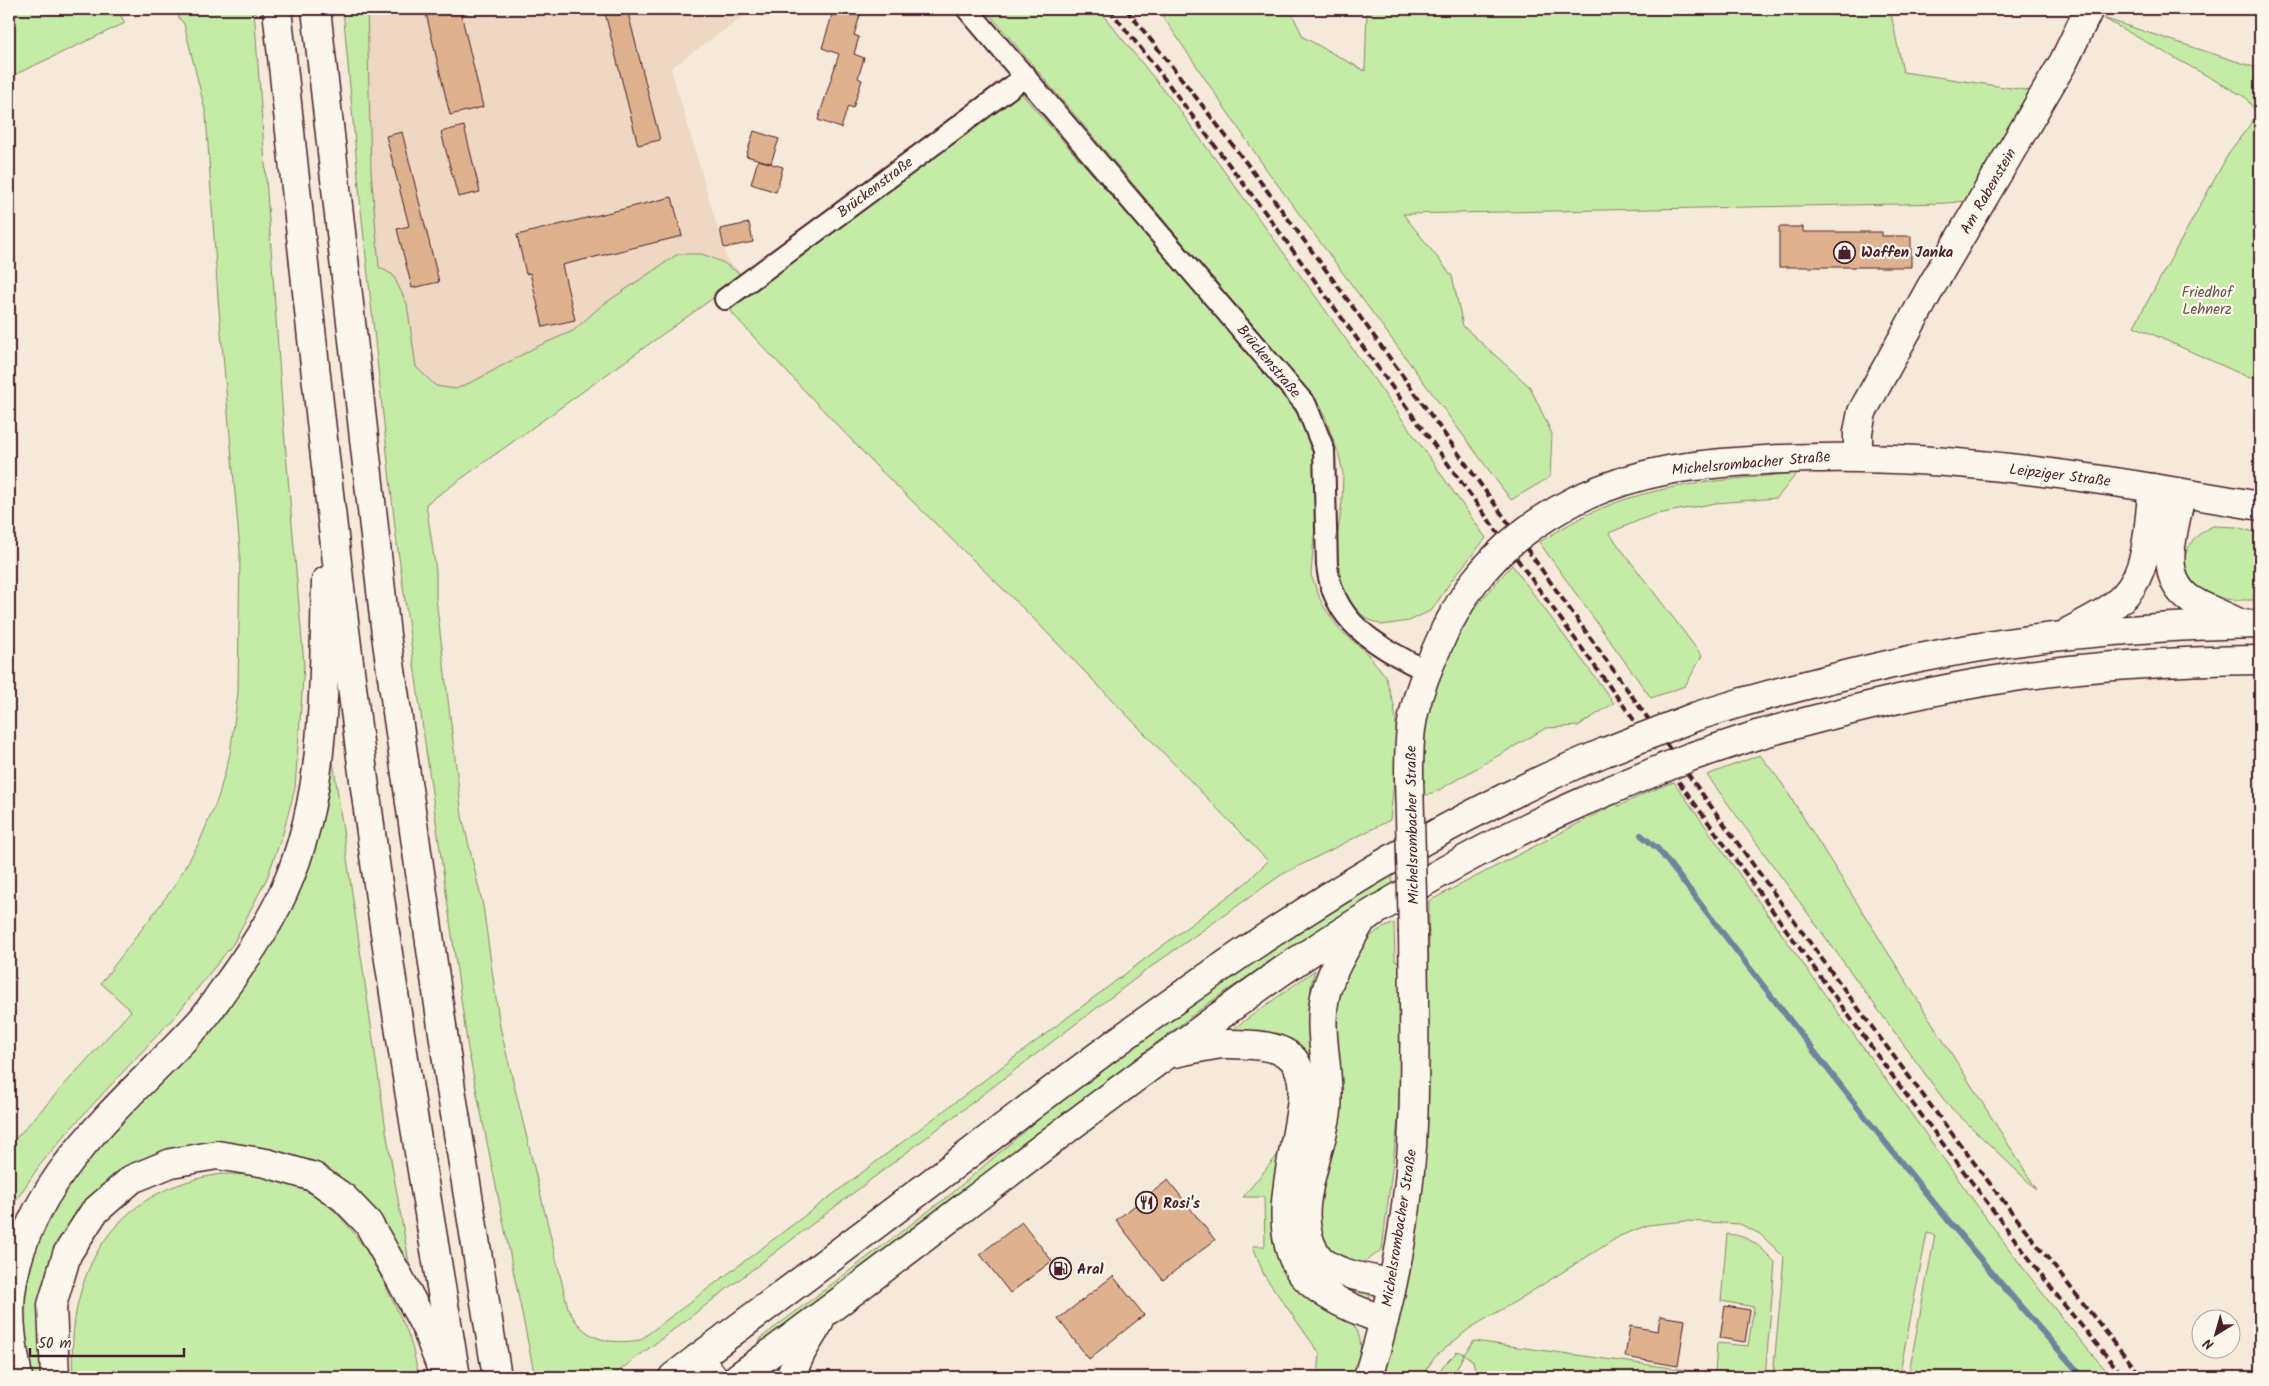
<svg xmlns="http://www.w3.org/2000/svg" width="2269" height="1386" viewBox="0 0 2269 1386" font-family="Kalam,sans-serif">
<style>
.built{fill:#eed8c3}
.green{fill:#c5eca7;stroke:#888669}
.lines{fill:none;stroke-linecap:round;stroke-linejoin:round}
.stream{stroke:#72839f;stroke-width:6}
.building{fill:#dfb28f;stroke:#4a1f2b}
.street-casing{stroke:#4a1f2b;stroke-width:24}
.secondary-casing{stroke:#4a1f2b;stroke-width:31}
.primary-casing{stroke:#4a1f2b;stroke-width:31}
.highway-casing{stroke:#4a1f2b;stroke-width:31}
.street{stroke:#fbf7ec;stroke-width:20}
.secondary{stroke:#fbf7ec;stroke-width:28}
.primary{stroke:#fbf7ec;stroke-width:28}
.highway{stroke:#fbf7ec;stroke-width:28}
.rail{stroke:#4a1f2b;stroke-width:4;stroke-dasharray:8 4;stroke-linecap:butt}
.secondary-bridge-casing{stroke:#4a1f2b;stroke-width:31;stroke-linecap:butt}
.highway-bridge-casing{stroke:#4a1f2b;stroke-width:31;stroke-linecap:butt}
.secondary-bridge{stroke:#fbf7ec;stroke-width:28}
.highway-bridge{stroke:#fbf7ec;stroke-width:28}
.labels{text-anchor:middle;stroke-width:4.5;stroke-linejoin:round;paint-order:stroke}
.street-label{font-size:15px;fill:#4a1f2b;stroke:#fbf7ec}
.poi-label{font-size:15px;font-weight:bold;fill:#4a1f2b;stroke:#fbf7ec;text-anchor:start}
.park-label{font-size:15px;fill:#69524a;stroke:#fbf7ec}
</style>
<rect width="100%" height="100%" fill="#f5e9d9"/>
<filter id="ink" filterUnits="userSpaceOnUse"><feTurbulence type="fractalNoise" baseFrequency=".02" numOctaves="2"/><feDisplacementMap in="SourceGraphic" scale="10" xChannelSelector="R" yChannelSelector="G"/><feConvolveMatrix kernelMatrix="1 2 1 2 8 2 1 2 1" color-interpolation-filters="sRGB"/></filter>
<g filter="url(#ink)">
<polygon class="built" points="343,9 754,9 671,68 727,260 744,276 426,504 361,210"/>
<g class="green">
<polygon points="9,9 117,9 125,23 12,76 9,63"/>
<polygon points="186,9 254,9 283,418 304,665 295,788 283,833 267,878 233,944 177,1014 70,1129 39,1166 9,1211 9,1146 131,1011 101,983 173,888 199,843 218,798 230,754 238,693 240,550 218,298 206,114 184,24 178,17"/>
<path d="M343,9H367L371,170L379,267L393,275L407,304L416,367L436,386L456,389L478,379L536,347L573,331L601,306L678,254H702L722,262L739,273L737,281L426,504L436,571V599L462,816L483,906L500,1027L568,1308C583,1340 608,1345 640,1340L1247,882L1268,861L1030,615L877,467L752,335L733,314L730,307L1019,91L1276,383L1308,430L1317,460L1316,512L1311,575L1322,604L1340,630L1365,651L1385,675L1394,705L1398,742L1390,820L1281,875L1152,966L611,1377H535L468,1049L396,536L361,210Z"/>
<polygon points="985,9 1098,9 1175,104 1316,297 1486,538 1451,581 1432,610 1409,621 1382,625 1367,619 1351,604 1336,580 1334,562 1342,502 1343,473 1339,455 1321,406"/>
<polygon points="1158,9 1290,9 1303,37 1365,71 1367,9 1890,9 1903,72 2038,92 1974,200 1947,203 1403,214 1452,276 1463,326 1530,387 1552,434 1550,477 1511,500 1266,169"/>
<polygon points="2103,18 2260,69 2260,376 2250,378 2134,326 2230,151 2258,114 2245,97"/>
<path d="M1797,473L1777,498L1716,503L1652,515L1609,533L1702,656L1685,686L1651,698L1539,542C1559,531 1579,517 1600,509C1662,482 1731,480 1797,473Z"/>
<path d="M2213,526L2237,527L2260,534V600C2242,600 2223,601 2206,594C2170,579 2182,539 2213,526Z"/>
<path d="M1512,565L1614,703L1578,726L1546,728L1437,791L1421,797C1422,760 1426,703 1439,668C1455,629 1484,596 1512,565Z"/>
<polygon points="328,726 387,1137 413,1285 328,1176 180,1155 70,1242 49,1377 29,1377 22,1319 23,1286 33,1243 82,1156 248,977"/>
<polygon points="1760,755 1781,782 2037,1190 1947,1104 1707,775"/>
<path d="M1674,782C1756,898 1838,1014 1922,1129C1983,1213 2042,1299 2112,1377H1908L1935,1235L1927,1233L1899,1377H1773L1784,1257L1760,1234L1740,1224L1686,1221L1648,1225L1620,1236L1518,1300L1470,1328L1435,1357L1421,1377H1383L1399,1319L1411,1258L1428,1060L1429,901L1616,804L1619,806L1648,792Z"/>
<polygon points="1391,872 1393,885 1309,936 1210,1002 759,1346 757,1345 762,1337 951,1194 1067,1095 1226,977"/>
<path d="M1394,923L1395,961L1402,962V1039L1398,1121L1382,1249C1372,1258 1362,1265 1348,1266L1318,1242L1315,1225L1327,1030L1351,954L1377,931Z"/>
<path d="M1315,970L1311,985L1310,1008L1311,1028L1320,1073L1312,1133L1297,1212L1300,1237L1310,1259L1320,1270L1343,1284L1369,1292L1370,1300C1358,1306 1342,1296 1332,1289C1315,1277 1299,1263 1293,1243C1281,1198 1304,1148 1309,1103C1310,1091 1312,1078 1308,1065C1303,1050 1286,1039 1271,1034C1256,1030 1237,1035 1222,1037Z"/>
<path d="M1281,1151L1347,1316C1366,1339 1362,1351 1354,1377H1318L1320,1354L1264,1275L1253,1246H1265L1264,1197H1243Z"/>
<path d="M222,1174C251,1174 277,1177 304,1190C350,1213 376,1264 396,1308C401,1319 407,1329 410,1340C414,1352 416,1365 419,1377H73C66,1272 112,1189 222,1174Z"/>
<path d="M1727,1234C1751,1236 1759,1246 1775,1262L1765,1377H1477L1473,1361L1464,1354L1453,1377H1436L1443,1366L1458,1351L1464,1354L1474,1341L1715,1374L1717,1343L1748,1346L1754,1307L1721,1301Z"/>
</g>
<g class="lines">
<path class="stream" d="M1641,835L1658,849C1796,1027 1931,1210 2083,1377"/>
</g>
<g class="building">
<polygon points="425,9 460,9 483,107 450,115"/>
<polygon points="604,9 627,9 660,140 638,145"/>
<polygon points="834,9 862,9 854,35 859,37 854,54 864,58 858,78 862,80 853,108 848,106 841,128 818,120 839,54 822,48"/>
<polygon points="464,126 480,192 458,197 441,132"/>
<polygon points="754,131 779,139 771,163 746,156"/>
<polygon points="402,132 439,282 412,288 397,229 409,226 386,136"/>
<polygon points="758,160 783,167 776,192 751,184"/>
<polygon points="672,197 682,236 562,265 575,320 543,327 530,273 526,274 517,235"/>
<polygon points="749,223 753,242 724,248 720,229"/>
<polygon points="1779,227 1803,227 1803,232 1882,232 1882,236 1911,236 1911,267 1779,267"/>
<polygon points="1168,1180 1215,1240 1163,1280 1116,1220"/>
<polygon points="1022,1222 1052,1261 1010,1293 980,1254"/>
<polygon points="1113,1276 1144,1315 1089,1359 1058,1319"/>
<polygon points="1725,1306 1750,1310 1745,1342 1720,1338"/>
<polygon points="1660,1316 1685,1320 1678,1366 1625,1357 1630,1326 1658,1331"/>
</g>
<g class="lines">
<defs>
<g id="street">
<path d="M967,9L1306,405L1324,450L1327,565C1333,625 1379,646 1426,671"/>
<polyline points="725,299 1026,76"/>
</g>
<g id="secondary">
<polyline points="1858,456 1858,432 1862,412 1931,287 2064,61 2089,9"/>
<path d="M1578,499C1642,469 1696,464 1765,460C1931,449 2097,478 2260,506"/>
<path d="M1409,779C1409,763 1409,745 1411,729C1416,693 1431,661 1446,628"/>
<path d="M1368,1377C1391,1303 1407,1224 1412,1146C1416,1076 1414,1004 1413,933"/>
</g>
<polyline id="primary" points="673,1377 698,1358"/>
<g id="highway">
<path d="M277,9C305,271 331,533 366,795C391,989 424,1183 456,1377"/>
<polyline points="316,9 386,635 451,1089 497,1377"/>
<path d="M2181,493C2176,527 2155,576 2191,600C2205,609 2224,615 2239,623"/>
<path d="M2070,631C2089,621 2110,611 2125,595C2150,568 2148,522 2153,488"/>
<path d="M1743,702C1801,686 1861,670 1920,658C2032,635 2147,626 2260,624"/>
<path d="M1757,735C1839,712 1923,691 2008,678C2091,665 2176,661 2260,660"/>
<path d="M1361,921C1348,945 1331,969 1325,996C1317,1034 1331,1072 1327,1110C1322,1155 1289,1212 1316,1254C1328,1274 1371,1279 1392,1283"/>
<path d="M1175,1053C1191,1050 1208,1045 1224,1044C1244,1044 1287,1043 1297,1065C1306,1082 1302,1102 1299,1120C1292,1166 1273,1226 1298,1268C1314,1294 1357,1311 1384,1320"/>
<path d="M18,1377C13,1349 8,1321 11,1293C25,1177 127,1102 200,1022C209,1012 216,1000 224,989C243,963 262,935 277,906C328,805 323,691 326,581"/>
<polyline points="55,1377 52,1305 67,1254 94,1212 132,1179 171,1163 217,1155 266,1163 314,1177 344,1198 368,1223 399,1277 426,1328 444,1375"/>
<path d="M713,1377L698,1358C789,1290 880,1222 970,1153C1169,1000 1373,848 1605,752"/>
<path d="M738,1377C884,1271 1024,1159 1169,1053C1210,1024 1249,993 1291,965C1385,902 1485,844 1589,799"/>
<polyline points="790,1377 802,1351 819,1323"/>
</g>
</defs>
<use href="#street" class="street-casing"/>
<use href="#secondary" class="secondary-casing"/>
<use href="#primary" class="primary-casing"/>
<use href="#highway" class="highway-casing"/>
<use href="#street" class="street"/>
<use href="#secondary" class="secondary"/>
<use href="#primary" class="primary"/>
<use href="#highway" class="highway"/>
<g class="rail">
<polyline points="1109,9 1151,61 1270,219 1910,1100 2065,1306 2124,1377"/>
<path d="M1126,9C1259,173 1381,346 1504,517C1712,808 1918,1100 2142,1377"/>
</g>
<defs>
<g id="secondary-bridge">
<path d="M1446,628C1455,613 1463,596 1474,582C1502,545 1537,520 1578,499"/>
<polyline points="1409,779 1413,933"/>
</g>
<g id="highway-bridge">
<polyline points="1605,752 1697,716 1743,702"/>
<polyline points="1589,799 1690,757 1757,735"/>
</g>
</defs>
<use href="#secondary-bridge" class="secondary-bridge-casing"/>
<use href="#highway-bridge" class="highway-bridge-casing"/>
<use href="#secondary-bridge" class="secondary-bridge"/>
<use href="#highway-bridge" class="highway-bridge"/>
</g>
</g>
<defs>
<symbol id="shop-ring" viewBox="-11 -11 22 22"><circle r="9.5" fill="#fbf7ec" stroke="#4a1f2b" stroke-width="1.5"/><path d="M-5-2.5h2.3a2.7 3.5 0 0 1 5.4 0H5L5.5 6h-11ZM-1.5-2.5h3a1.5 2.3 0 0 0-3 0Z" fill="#4a1f2b"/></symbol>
<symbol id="restaurant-ring" viewBox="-11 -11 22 22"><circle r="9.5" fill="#fbf7ec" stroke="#4a1f2b" stroke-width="1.5"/><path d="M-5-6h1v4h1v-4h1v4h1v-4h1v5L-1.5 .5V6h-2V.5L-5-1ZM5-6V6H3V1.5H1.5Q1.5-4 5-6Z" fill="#4a1f2b"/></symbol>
<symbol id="fuel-ring" viewBox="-11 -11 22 22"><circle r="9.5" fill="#fbf7ec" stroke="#4a1f2b" stroke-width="1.5"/><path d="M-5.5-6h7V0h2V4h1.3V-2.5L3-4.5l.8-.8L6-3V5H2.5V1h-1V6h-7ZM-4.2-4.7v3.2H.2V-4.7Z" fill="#4a1f2b"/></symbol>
</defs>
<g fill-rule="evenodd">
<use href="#shop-ring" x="1832" y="240" width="25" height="25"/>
<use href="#restaurant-ring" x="1134" y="1190" width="25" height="25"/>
<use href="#fuel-ring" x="1048" y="1256" width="25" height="25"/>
</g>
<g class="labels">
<g class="street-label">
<text transform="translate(875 187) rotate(-37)" y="5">Brückenstraße</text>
<text transform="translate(1988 191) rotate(-60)" y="5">Am Rabenstein</text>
<text transform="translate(1269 361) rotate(50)" y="5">Brückenstraße</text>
<text transform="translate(1751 463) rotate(-5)" y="5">Michelsrombacher Straße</text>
<text transform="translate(2060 475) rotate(7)" y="5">Leipziger Straße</text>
<text transform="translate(1412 825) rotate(-91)" y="5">Michelsrombacher Straße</text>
<text transform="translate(1399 1228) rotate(-81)" y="5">Michelsrombacher Straße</text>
</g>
<g class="poi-label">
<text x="1861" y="257">Waffen Janka</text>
<text x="1163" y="1208">Rosi's</text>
<text x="1077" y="1274">Aral</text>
</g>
<g class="park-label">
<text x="2207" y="297">Friedhof<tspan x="2207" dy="17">Lehnerz</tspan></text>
</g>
</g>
<rect width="2269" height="1386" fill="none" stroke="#fbf7ec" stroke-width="30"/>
<rect x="15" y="15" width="2239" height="1356" fill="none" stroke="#4a1f2b" stroke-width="2" filter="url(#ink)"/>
<g transform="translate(2216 1334) rotate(217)"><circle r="24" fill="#fbf7ec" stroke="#b4a19f"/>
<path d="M0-4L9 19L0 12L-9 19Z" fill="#4a1f2b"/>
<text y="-8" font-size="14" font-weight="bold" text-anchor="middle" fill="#4a1f2b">N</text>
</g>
<path d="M30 1348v8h154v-8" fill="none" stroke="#4a1f2b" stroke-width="2.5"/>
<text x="38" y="1348" font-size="15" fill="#4a1f2b" stroke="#fbf7ec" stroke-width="4" paint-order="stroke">50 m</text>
</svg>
